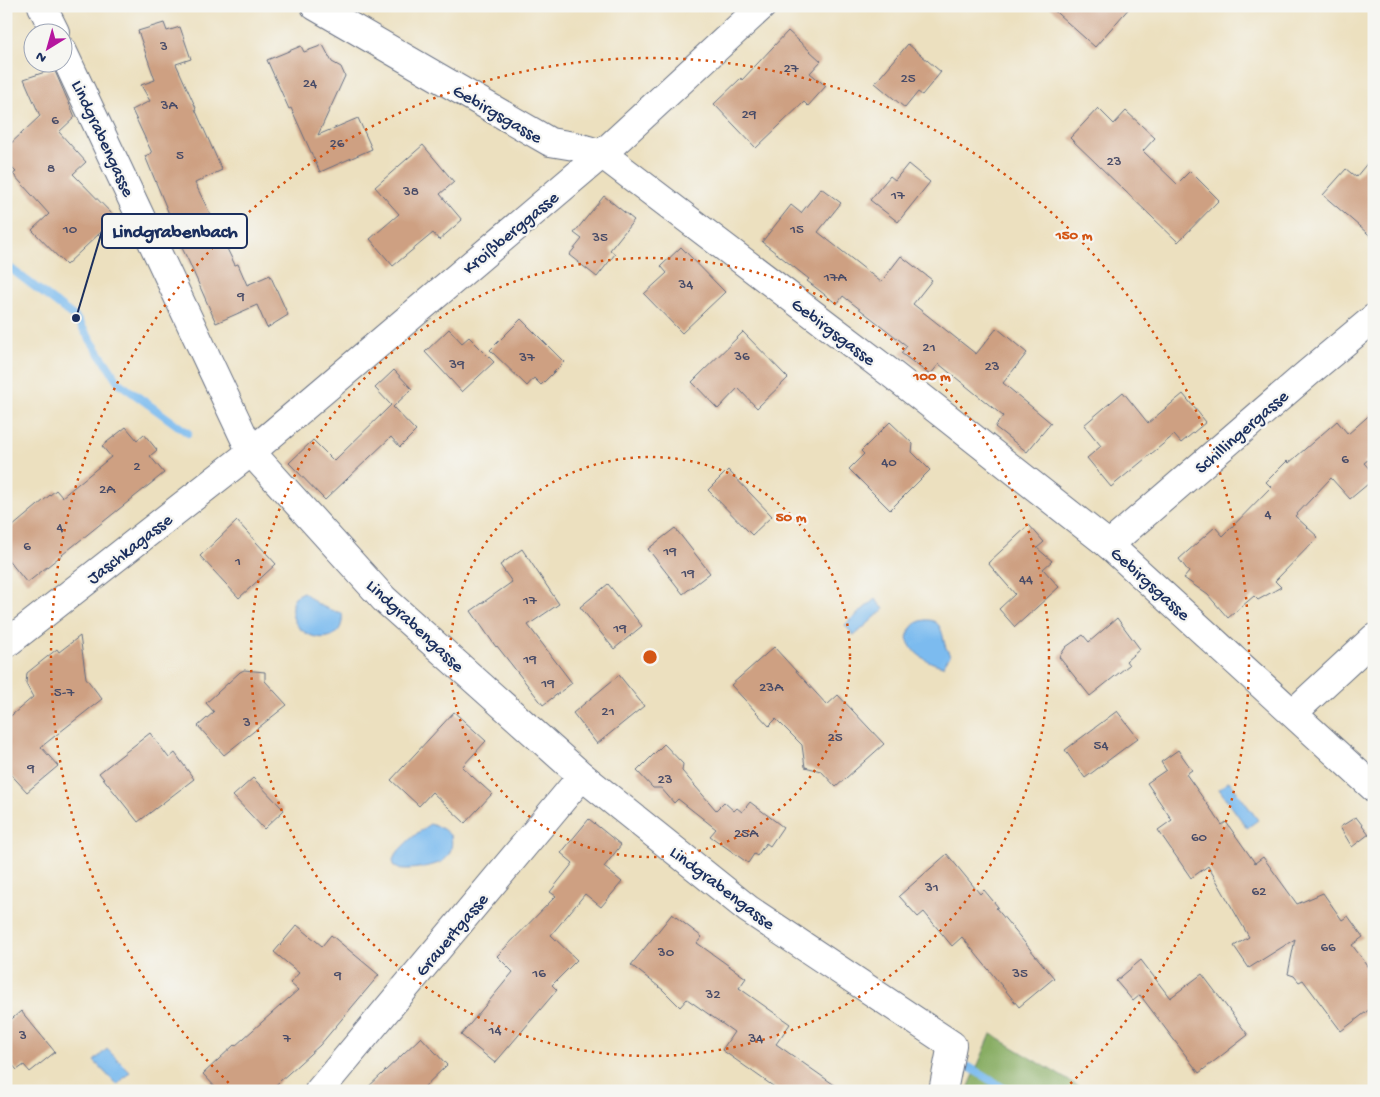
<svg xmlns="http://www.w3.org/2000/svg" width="1380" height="1097" viewBox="0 0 1380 1097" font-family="'Gochi Hand',sans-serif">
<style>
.forest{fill:#88ad63;stroke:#526e60}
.water{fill:#7bbbef;stroke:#4b75a6}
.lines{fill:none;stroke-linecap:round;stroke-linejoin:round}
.stream{stroke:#7bbbef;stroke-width:8}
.building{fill:#cea082}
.minor-casing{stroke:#646d80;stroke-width:30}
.minor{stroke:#fff;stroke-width:28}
.ring{fill:none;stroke:#d45514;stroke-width:2.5;stroke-dasharray:2.5 5}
.labels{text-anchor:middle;stroke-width:4.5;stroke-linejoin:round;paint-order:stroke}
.number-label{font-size:15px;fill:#484b67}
.street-label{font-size:18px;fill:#1b2f5e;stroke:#f6f6f2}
.centre{fill:#d45514;stroke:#f6f6f2;stroke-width:2.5}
.ring-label{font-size:15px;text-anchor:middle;font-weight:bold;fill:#d45514;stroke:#f6f6f2;stroke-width:4.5;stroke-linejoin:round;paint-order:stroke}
.leader{fill:none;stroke:#1b2f5e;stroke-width:2}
.callout-dot{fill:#1b2f5e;stroke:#f6f6f2;stroke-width:2}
.callout{fill:#f6f6f2;stroke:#1b2f5e;stroke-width:2}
.callout-label{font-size:19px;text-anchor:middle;font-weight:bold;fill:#1b2f5e}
</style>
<rect width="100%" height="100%" fill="#f6f6f2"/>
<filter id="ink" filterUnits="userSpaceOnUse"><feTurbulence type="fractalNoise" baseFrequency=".02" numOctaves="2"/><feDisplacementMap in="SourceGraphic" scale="10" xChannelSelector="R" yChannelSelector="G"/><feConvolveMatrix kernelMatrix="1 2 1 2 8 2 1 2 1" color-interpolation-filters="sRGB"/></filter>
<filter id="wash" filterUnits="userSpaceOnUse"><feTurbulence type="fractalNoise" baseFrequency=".0096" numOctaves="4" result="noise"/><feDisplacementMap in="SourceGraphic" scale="20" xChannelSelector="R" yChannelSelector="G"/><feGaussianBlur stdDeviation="1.12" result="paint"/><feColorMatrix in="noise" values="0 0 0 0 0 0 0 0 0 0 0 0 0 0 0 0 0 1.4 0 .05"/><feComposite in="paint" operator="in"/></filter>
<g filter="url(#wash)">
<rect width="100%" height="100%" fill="#ece0bf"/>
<polygon class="forest" points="991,1034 1086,1091 967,1091"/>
<g class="water">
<path d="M303,592C308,595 311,599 315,602C324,608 332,611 342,613C347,652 288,641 292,606C292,598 296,595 303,592Z"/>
<polygon points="875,599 884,609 854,636 845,625"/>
<path d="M925,620C941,619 942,632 945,645C946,649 949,652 950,656L943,666C928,663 911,653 907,638C910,627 914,622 925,620Z"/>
<polygon points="1229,781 1258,820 1247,828 1219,789"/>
<path d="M430,824L443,829L451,836C453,845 451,855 443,861C436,866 400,873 394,866C385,857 423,828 430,824Z"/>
<polygon points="107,1049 130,1072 117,1085 94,1061"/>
</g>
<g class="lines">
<g class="stream">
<polyline points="6,265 76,318 119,383 188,433"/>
<polyline points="969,1067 1008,1091"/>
</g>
</g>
<g id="blocks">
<g class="building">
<polygon points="1049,6 1131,6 1095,47"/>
<polygon points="164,23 167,31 180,27 191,59 176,64 196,108 195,109 222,170 195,183 235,265 238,264 247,285 270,275 288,315 267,328 257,305 216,323 189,262 166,216 169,214 145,156 152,153 132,110 150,101 141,85 155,80 138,31"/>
<polygon points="788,31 821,61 810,73 826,86 808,106 804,102 756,148 714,104 741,78 742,80"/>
<polygon points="908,44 941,72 922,95 918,92 905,108 875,83"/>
<polygon points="323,45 332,62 341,67 345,76 318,135 358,118 372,149 320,172 291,108 289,109 267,60 301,46 304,52"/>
<polygon points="54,69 75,117 59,132 86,162 73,174 116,218 66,265 32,230 49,214 13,174 16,172 6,162 6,148 40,116 24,79"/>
<polygon points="1098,108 1114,124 1126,111 1155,138 1143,151 1177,184 1190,171 1219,200 1178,242 1070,138"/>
<polygon points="423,145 454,182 440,194 462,220 439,240 433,233 393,266 370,239 399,214 375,187"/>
<polygon points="1374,155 1374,239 1323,195 1346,169 1356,177"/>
<polygon points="908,164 930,182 898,222 870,200 890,176 895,180"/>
<polygon points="821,188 841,203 818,232 881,282 901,256 932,280 913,304 976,354 997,328 1027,353 1003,383 1051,423 1027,452 995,427 1003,416 939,364 930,375 901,353 907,346 843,296 837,304 807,281 809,279 762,242 791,205 801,213"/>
<polygon points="604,196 634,220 610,250 615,254 597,277 569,255 582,239 574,233"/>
<polygon points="681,247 725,292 682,333 644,294 667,273 661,266"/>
<polygon points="521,319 564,362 541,385 534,378 527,386 490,350"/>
<polygon points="449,329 462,343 469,337 494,362 462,392 425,352"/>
<polygon points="743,332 788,378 757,408 738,388 718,409 692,382"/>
<polygon points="394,370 412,389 393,407 416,431 400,447 391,437 325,500 289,463 313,440 334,461 391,405 375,388"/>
<polygon points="1123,392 1148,423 1183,394 1206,422 1181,443 1174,435 1111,487 1087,458 1101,446 1084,425"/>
<polygon points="1374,411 1374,455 1364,463 1374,474 1374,479 1350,499 1331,478 1295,516 1318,537 1275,581 1281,587 1258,600 1254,596 1228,618 1208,595 1184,578 1189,572 1179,559 1215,527 1223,536 1271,487 1266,482 1287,461 1289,463 1337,421 1348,434"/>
<polygon points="890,422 913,444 912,452 930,470 890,510 849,469 864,454 861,451"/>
<polygon points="126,427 137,440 144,434 157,450 150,456 164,473 27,583 6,557 6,532 56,490 62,497 111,457 102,446"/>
<polygon points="728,470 772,516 752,535 708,490"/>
<polygon points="237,521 276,564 239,598 200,556"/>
<polygon points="1029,525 1044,542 1037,548 1052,561 1043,569 1059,587 1015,627 999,609 1015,594 988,563"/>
<polygon points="675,528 710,573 683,594 648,549"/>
<polygon points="522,549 559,604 528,625 572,683 543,705 497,646 496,647 471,611 512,582 500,565"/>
<polygon points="608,584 642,626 614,649 580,607"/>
<polygon points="1117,618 1140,649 1126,661 1129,665 1090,696 1059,657 1066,647 1083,635 1089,642"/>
<polygon points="80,636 86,678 102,699 41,747 58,766 27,792 6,769 6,720 33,697 26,684 27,673 57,649 59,652"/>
<polygon points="774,647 827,705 838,695 884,744 836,787 821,771 805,767 802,745 776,719 769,726 731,685"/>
<polygon points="244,670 265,672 265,681 287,705 224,755 198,726 214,712 206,703 240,672"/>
<polygon points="619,675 644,706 597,744 573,713"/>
<polygon points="1117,711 1138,738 1085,778 1065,750"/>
<polygon points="454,712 486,741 462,767 492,794 465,823 432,792 419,806 391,780"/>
<polygon points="150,733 169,758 175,753 194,779 138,822 99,773"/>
<polygon points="664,744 683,764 682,771 716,810 724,802 734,811 737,808 742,812 750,802 783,827 770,846 766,843 757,856 754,854 748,863 710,836 716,829 678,799 674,803 661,788 653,788 637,771"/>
<polygon points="1178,750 1192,770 1186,774 1222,825 1226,822 1255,863 1263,857 1297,904 1323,893 1342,920 1348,916 1363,937 1352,945 1374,974 1374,1006 1341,1031 1303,980 1299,982 1294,976 1288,974 1295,939 1249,968 1234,946 1249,937 1208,866 1191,878 1158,830 1172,820 1147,783 1166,770 1161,762"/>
<polygon points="253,778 284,810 264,829 233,796"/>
<polygon points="1356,817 1369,834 1352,847 1340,827"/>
<polygon points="589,819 621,845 604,867 622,882 601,907 585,894 551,935 577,960 552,985 557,990 495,1063 461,1035 513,972 497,956 556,896 550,892 573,863 561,853"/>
<polygon points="947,854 980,894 984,890 998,907 996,908 1054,978 1019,1007 962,937 952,946 924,912 918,917 899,896"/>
<polygon points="672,914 702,937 697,943 746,978 739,988 790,1024 776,1044 843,1091 780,1091 722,1050 734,1032 687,999 680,1007 663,990 631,965"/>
<polygon points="297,925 322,946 331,935 379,975 320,1045 269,1091 219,1091 203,1074 234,1045 235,1046 298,990 290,983 299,973 274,952"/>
<polygon points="1141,960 1170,998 1202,974 1248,1035 1199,1073 1140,995 1133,1001 1116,981"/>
<polygon points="21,1011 55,1052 30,1072 24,1065 17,1070 6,1057 6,1024"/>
<polygon points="421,1037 447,1065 420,1091 364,1091"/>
</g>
</g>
</g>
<g filter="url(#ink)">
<use href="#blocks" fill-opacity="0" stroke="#646d80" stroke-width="1"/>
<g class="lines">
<defs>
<g id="minor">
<polyline points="42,6 55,32"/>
<polyline points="315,6 550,142 574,146 602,154 893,375 1109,545 1374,788"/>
<polyline points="62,50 251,452 384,599 582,776 748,909 952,1045 943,1091"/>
<polyline points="1109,545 1308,373 1374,318"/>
<polyline points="6,644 251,452 602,154 762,6"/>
<polyline points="1293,713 1374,638"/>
<polyline points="319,1091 582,776"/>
</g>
</defs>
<use href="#minor" class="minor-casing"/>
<use href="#minor" class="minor"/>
</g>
</g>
<g class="ring">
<circle cx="650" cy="657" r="200"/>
<circle cx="650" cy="657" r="399"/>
<path d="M234 1088A599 599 0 1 1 1066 1088"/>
</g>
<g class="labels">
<g class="number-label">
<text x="164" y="50">3</text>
<text x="791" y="72">27</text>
<text x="908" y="82">25</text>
<text x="310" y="87">24</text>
<text x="169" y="109">3A</text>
<text x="749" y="118">29</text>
<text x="55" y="124">6</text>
<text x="337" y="147">26</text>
<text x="180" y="159">5</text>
<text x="1114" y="165">23</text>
<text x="51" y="172">8</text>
<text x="411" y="195">38</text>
<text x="898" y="199">17</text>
<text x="70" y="233">10</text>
<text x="797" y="233">15</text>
<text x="600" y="241">35</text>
<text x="835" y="281">17A</text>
<text x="686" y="288">34</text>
<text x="241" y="300">9</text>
<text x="929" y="351">21</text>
<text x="742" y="360">36</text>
<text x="527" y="361">37</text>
<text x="457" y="368">39</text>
<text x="992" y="370">23</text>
<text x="1345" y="463">6</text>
<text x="889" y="466">40</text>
<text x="137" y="470">2</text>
<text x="107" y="493">2A</text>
<text x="1268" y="518">4</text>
<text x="60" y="531">4</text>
<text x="27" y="550">6</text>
<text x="670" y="555">19</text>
<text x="238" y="565">1</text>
<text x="688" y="577">19</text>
<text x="1026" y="583">44</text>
<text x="530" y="604">17</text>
<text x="620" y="632">19</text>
<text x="530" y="663">19</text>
<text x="548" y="687">19</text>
<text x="771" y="691">23A</text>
<text x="64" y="696">5-7</text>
<text x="608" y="715">21</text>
<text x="247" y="726">3</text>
<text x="835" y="741">25</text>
<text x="1101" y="749">54</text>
<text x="31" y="772">9</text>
<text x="665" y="783">23</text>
<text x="746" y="837">25A</text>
<text x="1199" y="841">60</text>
<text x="932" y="891">31</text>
<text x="1259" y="895">62</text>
<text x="1328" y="951">66</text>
<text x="666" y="956">30</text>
<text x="539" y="977">16</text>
<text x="1020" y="977">35</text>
<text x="338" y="979">9</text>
<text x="713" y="998">32</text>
<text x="495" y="1034">14</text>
<text x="23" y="1039">3</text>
<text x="287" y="1042">7</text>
<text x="756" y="1042">34</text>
</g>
<g class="street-label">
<text transform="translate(498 113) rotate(30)" y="6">Gebirgsgasse</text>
<text transform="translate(104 138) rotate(65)" y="6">Lindgrabengasse</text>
<text transform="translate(510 232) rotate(-40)" y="6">Kroißberggasse</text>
<text transform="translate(834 331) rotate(37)" y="6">Gebirgsgasse</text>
<text transform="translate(1241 431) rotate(-41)" y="6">Schillingergasse</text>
<text transform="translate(129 548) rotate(-38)" y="6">Jaschkagasse</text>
<text transform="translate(1151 583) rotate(42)" y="6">Gebirgsgasse</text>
<text transform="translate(416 625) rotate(43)" y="6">Lindgrabengasse</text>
<text transform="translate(723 887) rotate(37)" y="6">Lindgrabengasse</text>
<text transform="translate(451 934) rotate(-50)" y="6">Grauertgasse</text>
</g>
</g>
<circle cx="650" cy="657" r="8" class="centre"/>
<g class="ring-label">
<text x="1074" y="239">150 m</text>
<text x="932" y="380">100 m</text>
<text x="791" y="521">50 m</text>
</g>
<path class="leader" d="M76 318L102 231"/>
<circle class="callout-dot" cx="76" cy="318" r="5"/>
<rect class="callout" x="102" y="214" width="145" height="34" rx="5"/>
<g class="callout-label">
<text x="175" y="237">Lindgrabenbach</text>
</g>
<rect width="1380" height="1097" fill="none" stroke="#f6f6f2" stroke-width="25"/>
<g transform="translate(48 48) rotate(217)"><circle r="24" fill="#f6f6f2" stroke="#9ea6b7"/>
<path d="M0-4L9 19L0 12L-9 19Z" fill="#b5179e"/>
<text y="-8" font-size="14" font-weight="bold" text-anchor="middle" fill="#1b2f5e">N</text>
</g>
</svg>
